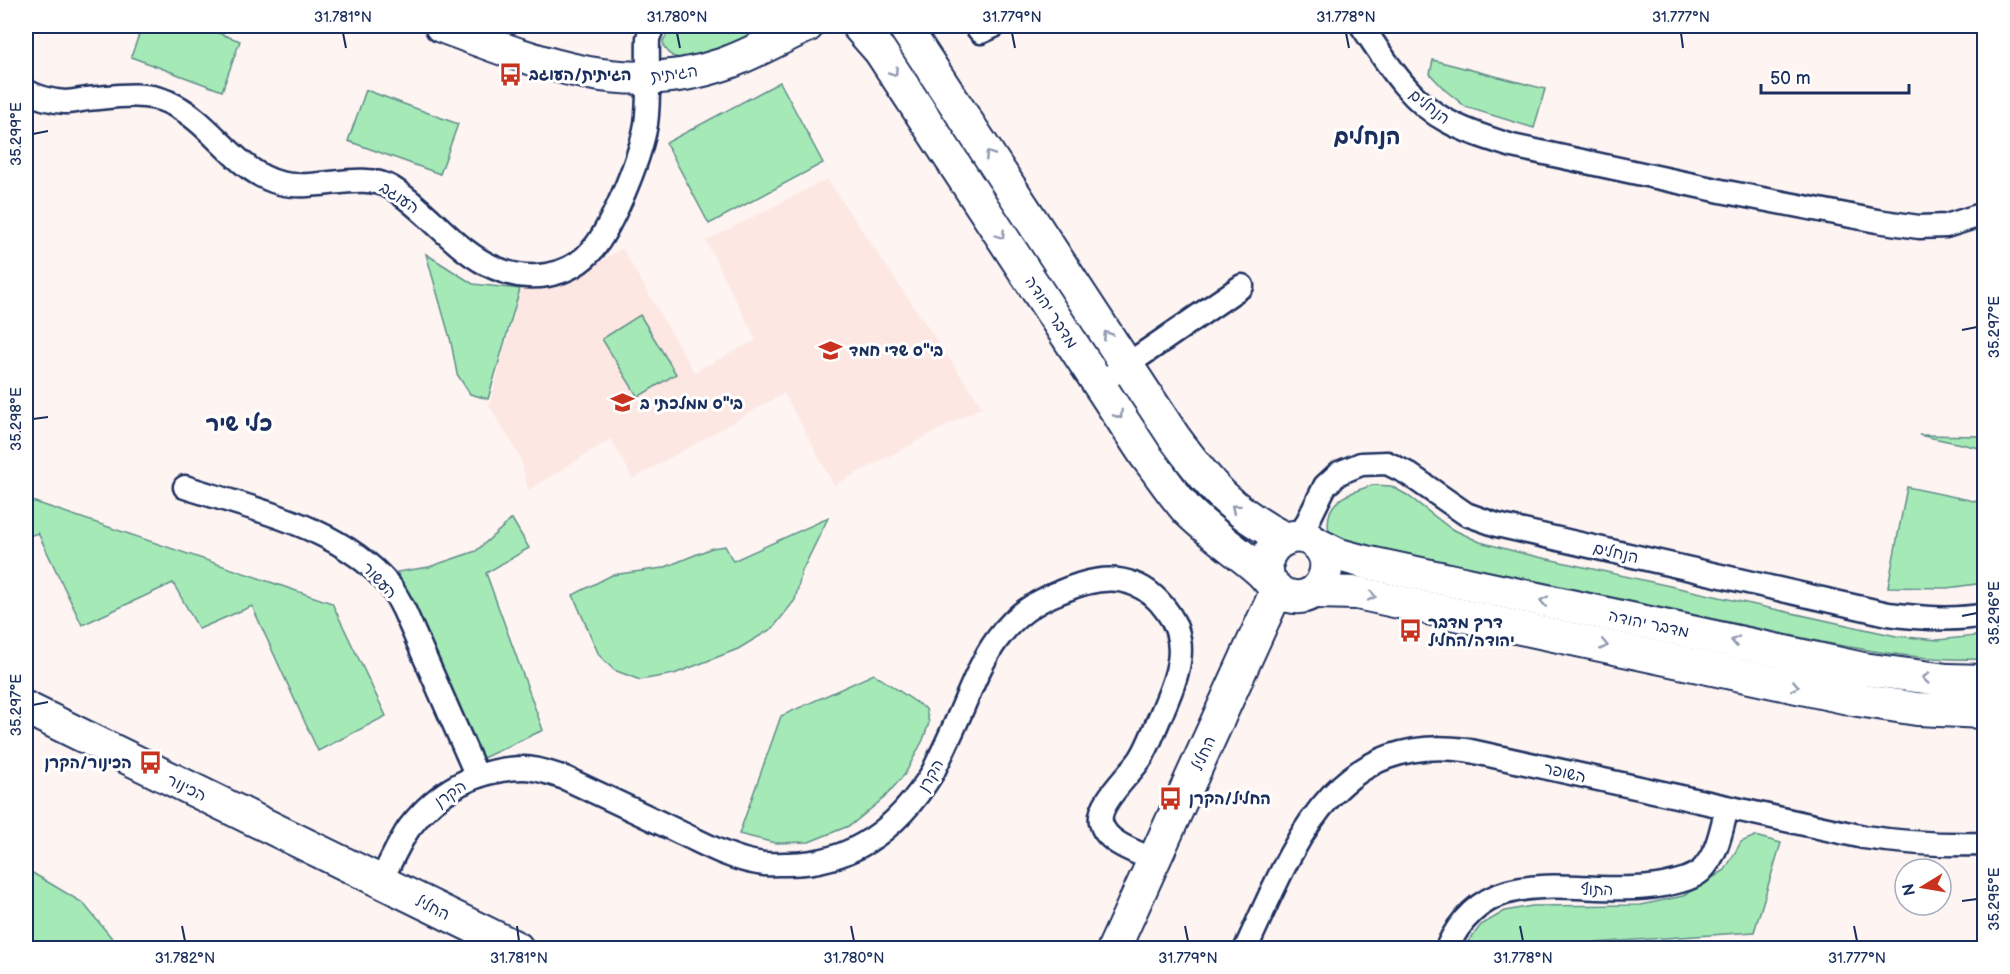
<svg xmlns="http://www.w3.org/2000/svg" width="2010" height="974" viewBox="0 0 2010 974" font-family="'Balsamiq Sans','Playpen Sans Hebrew',sans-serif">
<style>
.built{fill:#fce7e3}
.green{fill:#a5eab6;stroke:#608c8a;stroke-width:1.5}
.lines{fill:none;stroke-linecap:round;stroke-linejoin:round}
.street-casing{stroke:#1b2f5e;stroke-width:27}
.secondary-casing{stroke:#1b2f5e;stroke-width:36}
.street{stroke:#fff;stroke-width:22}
.secondary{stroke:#fff;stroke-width:32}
.oneway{stroke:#8d97ae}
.ticks{fill:none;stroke:#1b2f5e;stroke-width:2}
.labels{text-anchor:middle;stroke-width:6;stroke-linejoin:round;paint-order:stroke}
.street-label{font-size:16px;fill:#1b2f5e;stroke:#fff}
.poi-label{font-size:16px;font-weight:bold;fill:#1b2f5e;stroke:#fff;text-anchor:start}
.district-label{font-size:22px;font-weight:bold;fill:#1b2f5e;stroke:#fff}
.neatline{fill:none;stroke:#1b2f5e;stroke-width:2}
.ticks-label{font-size:15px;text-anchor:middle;fill:#1b2f5e}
</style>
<rect width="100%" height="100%" fill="#fef4f2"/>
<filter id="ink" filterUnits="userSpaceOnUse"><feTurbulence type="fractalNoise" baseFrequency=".0167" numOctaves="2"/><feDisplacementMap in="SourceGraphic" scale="12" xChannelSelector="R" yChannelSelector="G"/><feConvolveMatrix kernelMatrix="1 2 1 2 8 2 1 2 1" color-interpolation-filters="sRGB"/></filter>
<g filter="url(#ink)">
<polygon class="built" points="827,179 982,407 834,485 784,393 633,479 611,439 528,490 521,458 489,406 521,289 545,286 580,275 622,248 694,372 756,340 706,241"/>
<g class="green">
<polygon points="142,26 199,26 240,41 222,91 131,57"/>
<polygon points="681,26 714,28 725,26 772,26 727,47 686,60 672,56 664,47 663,41 671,28"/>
<polygon points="1433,60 1545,89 1534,128 1466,107 1445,90 1430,74"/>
<polygon points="780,82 823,163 709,224 666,143"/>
<polygon points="366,90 458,124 440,174 348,141"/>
<polygon points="426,254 473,284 520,289 488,399 470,394 457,374 451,342"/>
<polygon points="640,315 676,374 638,397 602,339"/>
<polygon points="1919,435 1984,436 1984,449"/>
<path d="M1373,485L1391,486L1407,495L1450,528L1480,542L1525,554L1896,636L1938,640L1984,635V659C1929,661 1882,653 1827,643L1349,541L1329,532C1323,500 1349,493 1373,485Z"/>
<polygon points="1907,487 1984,503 1984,583 1947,588 1888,587"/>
<polygon points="26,499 332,603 386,716 318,751 252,606 199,629 173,583 82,625 38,533 26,537"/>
<polygon points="828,518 802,571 795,600 773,628 738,649 674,674 640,680 614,670 599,655 573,595 612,575 663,568 712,548 725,546 733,561"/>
<polygon points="512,519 529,548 486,573 543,730 483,758 397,572 429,567 476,551"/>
<polygon points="874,674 926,709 929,723 923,740 905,774 884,798 851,825 809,842 775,843 739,834 781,716"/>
<polygon points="1755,836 1781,843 1754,932 1578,944 1561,948 1463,948 1481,925 1505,911 1532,906 1641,905 1683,896 1725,870 1741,842"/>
<polygon points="26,869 83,903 120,948 26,948"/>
<polygon points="1783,943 1831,948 1658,948 1729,948"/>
</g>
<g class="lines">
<defs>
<g id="street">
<polyline points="976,26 981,32 994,26"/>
<path d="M1362,26C1385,60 1409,101 1447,121C1467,132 1490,139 1512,146L1721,191L1877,221L1919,227L1946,226L1984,214"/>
<path d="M26,91C37,97 52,101 65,102C72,102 80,100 87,99C112,97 144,91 168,102C212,121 235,172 280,183C317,192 361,170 392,188C429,211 455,251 495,268C529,283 569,278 594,248C606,233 614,214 622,197C632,174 642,148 646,124C650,95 647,66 648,38L653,26"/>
<polyline points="1099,384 1242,286"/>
<path d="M185,487C255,510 341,527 390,586C395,593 400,602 404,610L477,776"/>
<path d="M1300,537L1325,486L1339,473L1361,464L1387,463L1407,473L1466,514L1497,525L1888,614C1920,618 1953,621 1984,615"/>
<path d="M380,882C390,864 398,844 409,828C437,791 478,768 524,768C538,768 552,774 565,778C603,796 642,814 681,833C705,844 731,859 758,863C766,865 776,864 785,864C853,865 899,827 933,772C944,749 955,726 965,702C974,681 983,659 996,641C1012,618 1034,602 1060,592C1083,582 1110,574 1134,584C1147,589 1158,599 1166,610C1193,645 1175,681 1160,717C1154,730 1149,745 1141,758C1131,774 1097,803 1101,822C1105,843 1137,852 1154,860"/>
<path d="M1246,948C1292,849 1332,732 1466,750L1864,837C1904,843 1944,845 1984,844"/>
<path d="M1447,948C1489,854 1583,900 1663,885C1675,882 1691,880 1701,871C1718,854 1721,830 1727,808"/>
</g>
<g id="secondary">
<path d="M441,26C534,61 623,99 724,64C753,54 779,38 807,26"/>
<path d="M858,26L880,51L903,86L1146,456C1160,474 1173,494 1188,511C1210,533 1236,550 1259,570C1270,579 1275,593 1289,596C1323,605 1341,557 1311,540C1294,531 1272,541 1267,560C1266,566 1267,572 1268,578"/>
<path d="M904,26L1174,437C1210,486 1230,510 1285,539"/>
<polyline points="1317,544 1339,555 1365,562 1863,669 1947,680 1984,681"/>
<polyline points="1314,592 1357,593 1858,700 1917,709 1984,712"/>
<polyline points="26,708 517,948"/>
<polyline points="1114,948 1277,590"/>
</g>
</defs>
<use href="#street" class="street-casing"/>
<use href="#secondary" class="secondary-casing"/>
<use href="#street" class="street"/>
<use href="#secondary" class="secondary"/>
</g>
<defs><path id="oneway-chevron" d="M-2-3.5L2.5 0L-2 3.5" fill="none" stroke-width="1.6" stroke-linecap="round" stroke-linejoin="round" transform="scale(1.5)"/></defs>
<g class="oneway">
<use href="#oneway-chevron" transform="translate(894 72) rotate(56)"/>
<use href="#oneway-chevron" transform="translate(989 155) rotate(-123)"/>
<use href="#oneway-chevron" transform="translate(1001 235) rotate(57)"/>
<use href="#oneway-chevron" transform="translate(1107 335) rotate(-123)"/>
<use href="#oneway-chevron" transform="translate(1119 415) rotate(57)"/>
<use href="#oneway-chevron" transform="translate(1235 508) rotate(-140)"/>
<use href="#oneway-chevron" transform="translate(1372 596) rotate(12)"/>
<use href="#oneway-chevron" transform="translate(1544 601) rotate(-168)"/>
<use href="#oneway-chevron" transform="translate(1735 641) rotate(-168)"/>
<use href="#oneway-chevron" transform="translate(1604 645) rotate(12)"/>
<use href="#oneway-chevron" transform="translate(1926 678) rotate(-174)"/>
<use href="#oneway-chevron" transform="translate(1795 686) rotate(12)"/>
</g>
</g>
<path class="ticks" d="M343,33L346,48M677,33L680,48M1012,33L1015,48M1346,33L1349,48M1681,33L1683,48M33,134L48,131M1962,330L1977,327M33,419L48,417M1962,616L1977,613M33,705L48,702M1962,901L1977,899M182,926L185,941M517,926L519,941M851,926L854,941M1185,926L1188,941M1520,926L1523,941M1854,926L1857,941"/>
<defs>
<symbol id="bus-bare" viewBox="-9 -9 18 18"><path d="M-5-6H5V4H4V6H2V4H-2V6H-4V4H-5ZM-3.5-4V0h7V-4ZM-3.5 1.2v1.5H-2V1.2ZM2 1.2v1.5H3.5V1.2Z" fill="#c8321e" stroke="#fff" stroke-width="2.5" paint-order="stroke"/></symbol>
<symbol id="school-bare" viewBox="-9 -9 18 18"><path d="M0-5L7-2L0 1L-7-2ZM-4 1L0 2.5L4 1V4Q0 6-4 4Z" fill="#c8321e" stroke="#fff" stroke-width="2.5" paint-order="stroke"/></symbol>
</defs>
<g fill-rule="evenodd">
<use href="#bus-bare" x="494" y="58" width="33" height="33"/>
<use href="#school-bare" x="814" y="334" width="33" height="33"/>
<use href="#school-bare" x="606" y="386" width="33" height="33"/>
<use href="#bus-bare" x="1394" y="614" width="33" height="33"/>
<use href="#bus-bare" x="134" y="746" width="33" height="33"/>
<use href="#bus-bare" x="1154" y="782" width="33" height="33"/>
</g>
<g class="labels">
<g class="street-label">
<text transform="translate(674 73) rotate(-7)" y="6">הגיתית</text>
<text transform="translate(1430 106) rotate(38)" y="6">הנחלים</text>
<text transform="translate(400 197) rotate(34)" y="6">העוגב</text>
<text transform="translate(1052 312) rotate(57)" y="6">מדבר יהודה</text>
<text transform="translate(1616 552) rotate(13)" y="6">הנחלים</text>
<text transform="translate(380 580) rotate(47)" y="6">העשור</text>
<text transform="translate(1649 623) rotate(12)" y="6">מדבר יהודה</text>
<text transform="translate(1203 753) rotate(-66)" y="6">החליל</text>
<text transform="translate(1565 772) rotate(13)" y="6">השופר</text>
<text transform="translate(930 775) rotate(-60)" y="6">הקרן</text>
<text transform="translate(187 787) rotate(26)" y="6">הכינור</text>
<text transform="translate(450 793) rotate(-34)" y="6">הקרן</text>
<text transform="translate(1597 889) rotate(1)" y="6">התוף</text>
<text transform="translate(433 907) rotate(26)" y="6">החליל</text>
</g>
<g class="poi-label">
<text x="529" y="80">הגיתית/העוגב</text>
<text x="849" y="356">בי"ס שדי חמד</text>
<text x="640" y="409">בי"ס ממלכתי ב</text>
<text x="1428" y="628">דרך מדבר<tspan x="1428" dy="18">יהודה/החליל</tspan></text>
<text x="132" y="768" text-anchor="end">הכינור/הקרן</text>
<text x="1189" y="804">החליל/הקרן</text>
</g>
<g class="district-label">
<text x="1367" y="144">הנחלים</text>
<text x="239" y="431">כלי שיר</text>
</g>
</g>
<rect width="2010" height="974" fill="none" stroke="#fff" stroke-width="66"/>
<g transform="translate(1923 887) rotate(259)"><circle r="28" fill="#ffffff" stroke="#a4acbf" stroke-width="1.5"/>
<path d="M0-4.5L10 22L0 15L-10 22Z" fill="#c8321e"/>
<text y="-9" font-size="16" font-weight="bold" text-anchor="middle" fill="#1b2f5e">N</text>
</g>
<path d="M1761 84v9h148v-9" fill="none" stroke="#1b2f5e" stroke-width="3"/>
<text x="1770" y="84" font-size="18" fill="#1b2f5e" stroke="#ffffff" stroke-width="4.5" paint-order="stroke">50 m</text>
<rect x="33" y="33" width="1944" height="908" class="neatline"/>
<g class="ticks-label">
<text x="343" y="22">31.781°N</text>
<text x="677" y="22">31.780°N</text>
<text x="1012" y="22">31.779°N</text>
<text x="1346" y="22">31.778°N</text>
<text x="1681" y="22">31.777°N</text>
<text transform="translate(16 134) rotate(-90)" y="5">35.299°E</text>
<text transform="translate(1994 327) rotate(-90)" y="5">35.297°E</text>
<text transform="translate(16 419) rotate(-90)" y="5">35.298°E</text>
<text transform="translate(1994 613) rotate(-90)" y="5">35.296°E</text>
<text transform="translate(16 705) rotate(-90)" y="5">35.297°E</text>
<text transform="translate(1994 899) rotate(-90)" y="5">35.295°E</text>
<text x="185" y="963">31.782°N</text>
<text x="519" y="963">31.781°N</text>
<text x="854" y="963">31.780°N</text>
<text x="1188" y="963">31.779°N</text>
<text x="1523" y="963">31.778°N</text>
<text x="1857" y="963">31.777°N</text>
</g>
</svg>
